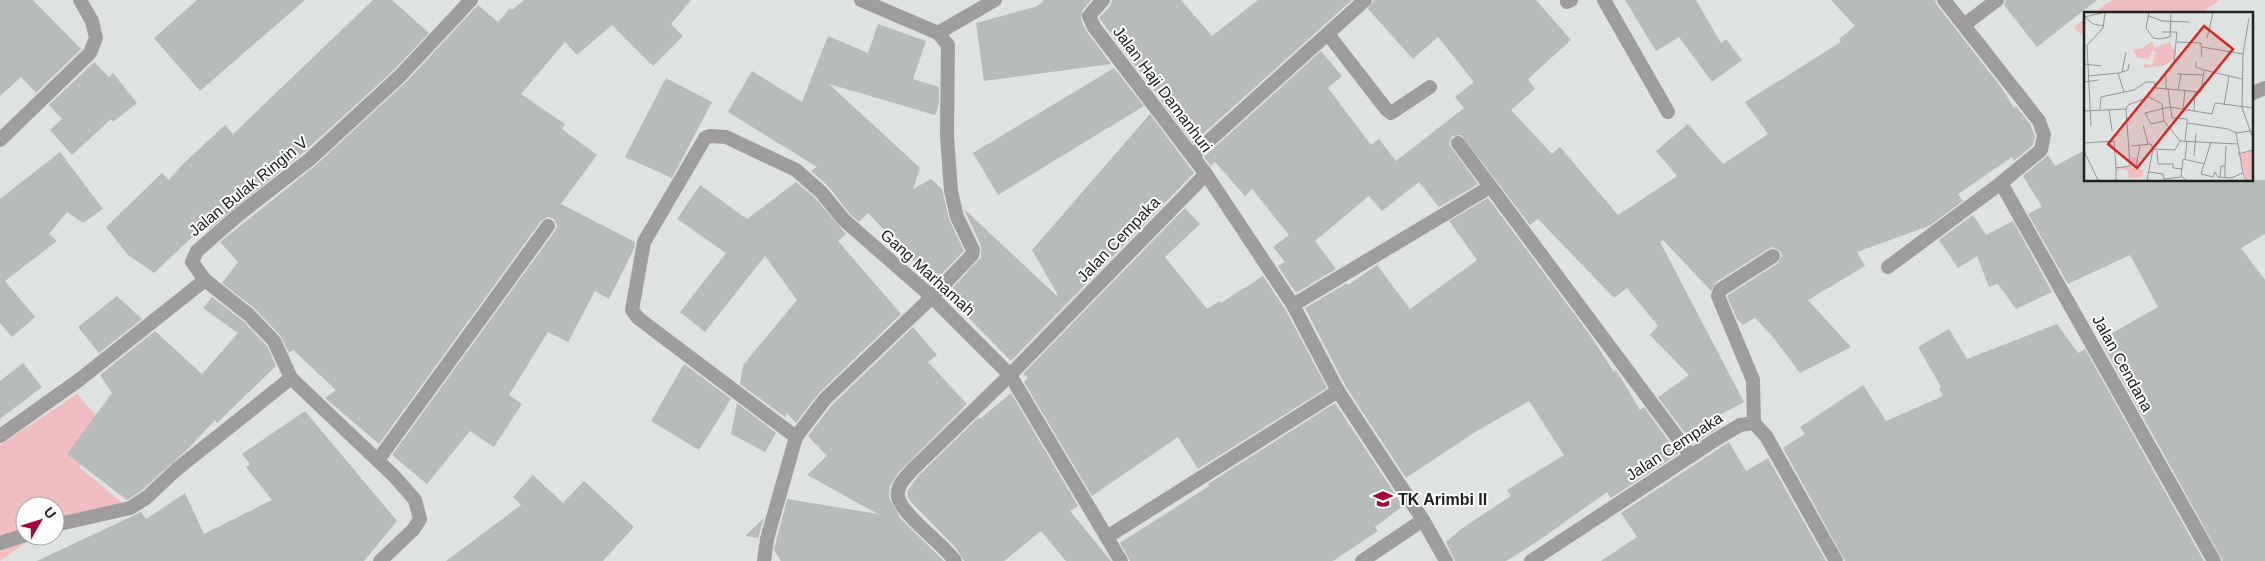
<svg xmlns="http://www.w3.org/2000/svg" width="2265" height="561" viewBox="0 0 2265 561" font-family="Helvetica,sans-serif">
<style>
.green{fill:#f0bdc1}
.building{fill:#b7bbb9}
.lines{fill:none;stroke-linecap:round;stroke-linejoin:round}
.minor{stroke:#9e9c9c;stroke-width:14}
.labels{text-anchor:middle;stroke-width:4;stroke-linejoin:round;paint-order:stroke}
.street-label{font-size:16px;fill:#202221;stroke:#fff}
.poi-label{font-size:16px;font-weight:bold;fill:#202221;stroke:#fff;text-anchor:start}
.inset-road{fill:none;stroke:#929694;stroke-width:1}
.view{fill:#d62828;fill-opacity:0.15;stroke:#d62828;stroke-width:2.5}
.inset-edge{fill:none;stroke:#202221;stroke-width:2.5}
</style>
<rect width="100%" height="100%" fill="#dee3e1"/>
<g class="green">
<polygon points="2112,0 2220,0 2200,14 2092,14"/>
<polygon points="2085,19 2085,39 2074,27"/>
<polygon points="77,394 108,429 79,467 126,506 55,526 55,506 25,506 25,536 35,536 0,561 0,445"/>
</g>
<g class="building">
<polygon points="0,0 33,0 81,49 36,93 21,77 0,96"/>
<polygon points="197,0 305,0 200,91 154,38"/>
<polygon points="373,0 392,0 429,33 394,70 304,152 209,229 205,225 154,273 128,255 106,227 162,173 169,180 182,165 225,125 233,134"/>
<polygon points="524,0 691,0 671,24 683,36 653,66 612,25 577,55 565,42 521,94 565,124 562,129 597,155 561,204 635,242 634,249 609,299 595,291 568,342 548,332 509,395 522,404 494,447 470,431 427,484 392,455 555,231 557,226 554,219 548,217 541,221 379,444 325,398 336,390 293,350 289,353 280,335 254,308 222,283 238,262 220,242 316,165 406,82 478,5 498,22 510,8 512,10"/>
<polygon points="1044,0 1091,0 1082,11 1081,20 1087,32 1111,64 984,81 976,23 1038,6"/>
<polygon points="1112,0 1181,0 1212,36 1258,0 1352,0 1193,143 1161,101 1171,90 1159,97 1102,22 1099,18 1110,6"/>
<polygon points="1374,0 1536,0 1571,40 1528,79 1535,89 1511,110 1552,154 1560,147 1618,215 1677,176 1656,151 1688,124 1723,164 1768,134 1745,102 1841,42 1839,39 1855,26 1831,0 1935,0 1937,5 2001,87 2014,108 2016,106 2030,124 2035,136 2033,145 2014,161 2012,157 1958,194 1963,201 1929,226 1857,252 1865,266 1808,300 1851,347 1800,373 1773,337 1755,318 1743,325 1737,319 1727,296 1778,263 1782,256 1780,251 1773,247 1768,249 1715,283 1711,291 1663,240 1660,242 1744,402 1714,418 1720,427 1693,444 1658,397 1689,375 1650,335 1658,326 1627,288 1614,298 1538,219 1530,225 1461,135 1452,136 1449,144 1478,184 1439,207 1419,182 1382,211 1369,196 1315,241 1336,269 1296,293 1278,266 1285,262 1273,247 1289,235 1252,189 1245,196 1215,162 1211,166 1204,157 1321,51 1342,76 1328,88 1371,145 1379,139 1396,161 1464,108 1455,97 1474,82 1438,37 1413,59 1368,9"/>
<polygon points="1625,0 1696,0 1721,43 1726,39 1742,60 1712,82 1679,37 1656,51"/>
<polygon points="2006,0 2097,0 2037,47 2004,5"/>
<polygon points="878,24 926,41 913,79 939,87 939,104 935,115 829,84 920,168 913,189 931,179 942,189 949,219 964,251 934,282 868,213 859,222 850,214 828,186 811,171 817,167 728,112 752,71 802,102 828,36 868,53"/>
<polygon points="94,62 109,77 113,73 137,103 113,122 111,119 72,155 50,130 62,119 49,105"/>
<polygon points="1114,68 1144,106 998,195 973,153"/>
<polygon points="666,78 712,102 672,178 625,157"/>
<polygon points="1150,114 1194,173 1011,361 946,295 981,257 981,246 964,209 1057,296 1058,295 1032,250"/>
<polygon points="2085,150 2085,180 2265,180 2265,234 2241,248 2265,280 2265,561 2223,561 2100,340 2158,307 2130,255 2068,284 2028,214 2042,207 2023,176 2048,155 2055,166"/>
<polygon points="60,152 103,209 83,223 67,212 49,234 57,241 5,281 35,317 12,337 0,323 0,199"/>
<polygon points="796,182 815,198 846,234 838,241 901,314 819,393 796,423 787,413 785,417 740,384 743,365 797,300 765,256 705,332 680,312 726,253 677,219 700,185 747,219"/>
<polygon points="1488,198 1590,335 1614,372 1616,370 1618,373 1640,410 1644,407 1678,454 1611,498 1607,492 1538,541 1506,561 1455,561 1446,542 1461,529 1511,496 1507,490 1564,455 1529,401 1477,431 1406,478 1346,387 1305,308 1347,283 1348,285 1377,265 1410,309 1477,260 1449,221"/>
<polygon points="1185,208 1200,224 1165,257 1207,309 1220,301 1221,303 1263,276 1285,309 1327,388 1198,469 1178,437 1092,496 1024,382 1028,378 1023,374"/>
<polygon points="1973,215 1986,235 2013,221 2052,292 2016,309 1998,284 1989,287 1977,256 1958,268 1939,240"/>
<polygon points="117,296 142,319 99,353 78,327"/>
<polygon points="212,297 243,321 267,346 276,366 217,423 215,420 190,447 141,491 127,500 67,454 112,393 100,375 155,331 202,374 238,333 203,308"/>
<polygon points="2057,324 2078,353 2085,349 2204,561 1845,561 1783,448 1805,434 1800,427 1863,385 1886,421 1943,396 1939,388 1941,387 1918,347 1949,329 1967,359"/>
<polygon points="913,327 937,355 928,362 967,404 898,473 890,486 889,497 900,518 944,561 781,561 774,550 787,499 878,514 807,475 827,456 808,436 832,405"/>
<polygon points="23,363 42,387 0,419 0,381"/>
<polygon points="684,364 731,399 699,450 651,421"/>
<polygon points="1011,393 1078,506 1070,511 1111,561 1066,561 1041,531 1004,561 964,561 956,548 909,500 907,492 918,476 979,417 980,419"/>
<polygon points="737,403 776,433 765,452 731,434"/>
<polygon points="1335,403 1403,506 1375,527 1378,531 1333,561 1130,561 1120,543 1209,486 1208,484"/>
<polygon points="305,411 397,521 364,561 37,561 141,512 146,519 185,493 204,534 272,500 246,467 250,464 242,454"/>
<polygon points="1729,442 1746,471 1768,458 1826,561 1601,561 1637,537 1621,513"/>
<polygon points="533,475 563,503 584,481 634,527 603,561 446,561 521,505 513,497"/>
<polygon points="764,518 758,538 745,536"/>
</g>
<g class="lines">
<g class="minor">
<polyline points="1103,0 1089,16 1094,27 1206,174 1293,305 1338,391 1423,520 1446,561"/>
<polyline points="1604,0 1668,112"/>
<polyline points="1567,2 1571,0"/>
<polyline points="1964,25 1997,0"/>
<polyline points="938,33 995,0"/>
<polyline points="1328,34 1386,109 1391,113 1430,87"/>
<polyline points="2251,94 2265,88"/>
<polyline points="0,140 90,53 96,38 92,21 80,0"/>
<polyline points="1458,143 1691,456"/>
<polyline points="1192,156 1365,0"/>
<polyline points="2001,183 2214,561"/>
<polyline points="1888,267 2001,183 2041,150 2044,135 2039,121 1944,0"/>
<polyline points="1293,305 1490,187"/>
<polyline points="1754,423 1753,380 1718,296 1720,290 1773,256"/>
<polyline points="1754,423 1766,436 1836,561"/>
<polyline points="0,436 79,380 205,280"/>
<polyline points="796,437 638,318 632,310 644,242 705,138 710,136 726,137 796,170 821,192 844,220 932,297 1010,375 1121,561"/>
<polyline points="378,460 548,226"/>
<polyline points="55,525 130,508 146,498 177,469 291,378"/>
<polyline points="1107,537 1338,391"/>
<polyline points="0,543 25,535"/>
<polyline points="380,561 413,530 420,519 415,500 395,477 291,378 274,341 249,315 205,280 192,262 197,251 237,216 310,159 400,76 471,0"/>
<polyline points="764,561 767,539 796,437 825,399 932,297 972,255 973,250 957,217 951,191 947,136 948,45 938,33 861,0"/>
<path d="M955,561C943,544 902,515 898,497C896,486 906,477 912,470L1010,375L1206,174"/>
<polyline points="1362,561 1423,520"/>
<polyline points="1531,561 1715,440 1740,425 1754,423"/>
</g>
</g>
<defs>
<symbol id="school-bare" viewBox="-9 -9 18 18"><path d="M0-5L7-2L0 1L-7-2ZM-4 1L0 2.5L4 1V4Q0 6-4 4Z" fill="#a4073a" stroke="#fff" stroke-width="2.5" paint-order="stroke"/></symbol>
</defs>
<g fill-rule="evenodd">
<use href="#school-bare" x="1369" y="485" width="28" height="28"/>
</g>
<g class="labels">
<g class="street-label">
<text transform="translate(1163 89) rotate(53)" y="6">Jalan Haji Damanhuri</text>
<text transform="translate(248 186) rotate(-39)" y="6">Jalan Bulak Ringin V</text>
<text transform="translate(1118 239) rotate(-46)" y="6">Jalan Cempaka</text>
<text transform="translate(928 272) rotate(42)" y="6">Gang Marhamah</text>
<text transform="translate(2123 363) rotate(61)" y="6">Jalan Cendana</text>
<text transform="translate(1674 446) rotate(-33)" y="6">Jalan Cempaka</text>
</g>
<g class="poi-label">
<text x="1398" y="505">TK Arimbi II</text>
</g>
</g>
<g transform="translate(2084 12)">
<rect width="169" height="169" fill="#dee3e1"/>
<path d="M69,29L70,36L86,30L88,37H92L90,47L82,53L60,56V52L68,53L72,40L68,39L65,47L53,46L49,37H57ZM169,138V168H163L155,143ZM48,145L55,147L53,156L60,158L58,165L45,166L43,158L36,157L33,161V155H46Z" fill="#f0bdc1"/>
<path class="inset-road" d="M65,1L62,16L69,26L76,27L86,25L87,1M65,4L78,9L105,10M0,5L18,1M1,5L9,12L20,14M165,6L159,42L158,96L169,126M78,20H93L90,50M123,26L129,1M93,30L117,31L118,45M118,35L159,42M112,50V55L120,58L158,67M0,52L17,54M82,59V77M38,60L42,40M34,61L40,80M93,62L119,63M4,64L35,61L44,58L45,52M0,70L15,68M84,77L88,106L103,107V111L144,117L152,121L166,119M94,78L97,62M65,85L78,92L80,109L96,129M140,93L145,65M16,97L17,85L50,78L62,70H70L72,76L117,80L120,58M42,97L44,93L65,85M99,97L101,79M25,98L28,119M0,99L42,97M110,99L128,102L131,91L169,96M80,109L67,112L61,101L86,95L110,99L111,80M59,113L64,132M7,114L3,33L19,16L21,1M152,121L159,161M101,129L103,111M127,130L117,162L129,165L131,160L134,165L147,166L159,161L162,168M0,131L30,129L32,156M47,134L67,132L69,137M69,137L91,138L96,129L153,132M0,139L14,168M73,139L74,152H89V156L98,157M154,142L169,138M110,144L112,121M101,147L103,129M141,154L142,134M52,155L56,133M65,160L79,162L80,167L97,165M136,165L137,154H141V166M32,168V156L46,154L42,97M63,168L69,137M102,168L97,164L99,147L121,152"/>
<path class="view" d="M120,14L149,37L53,156L24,132Z"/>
<rect width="169" height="169" class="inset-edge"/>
</g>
<g transform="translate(40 521) rotate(51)"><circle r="24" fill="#ffffff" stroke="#a6a7a6"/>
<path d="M0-4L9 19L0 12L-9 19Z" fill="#a4073a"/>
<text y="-8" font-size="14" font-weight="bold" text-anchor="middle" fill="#202221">U</text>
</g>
</svg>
